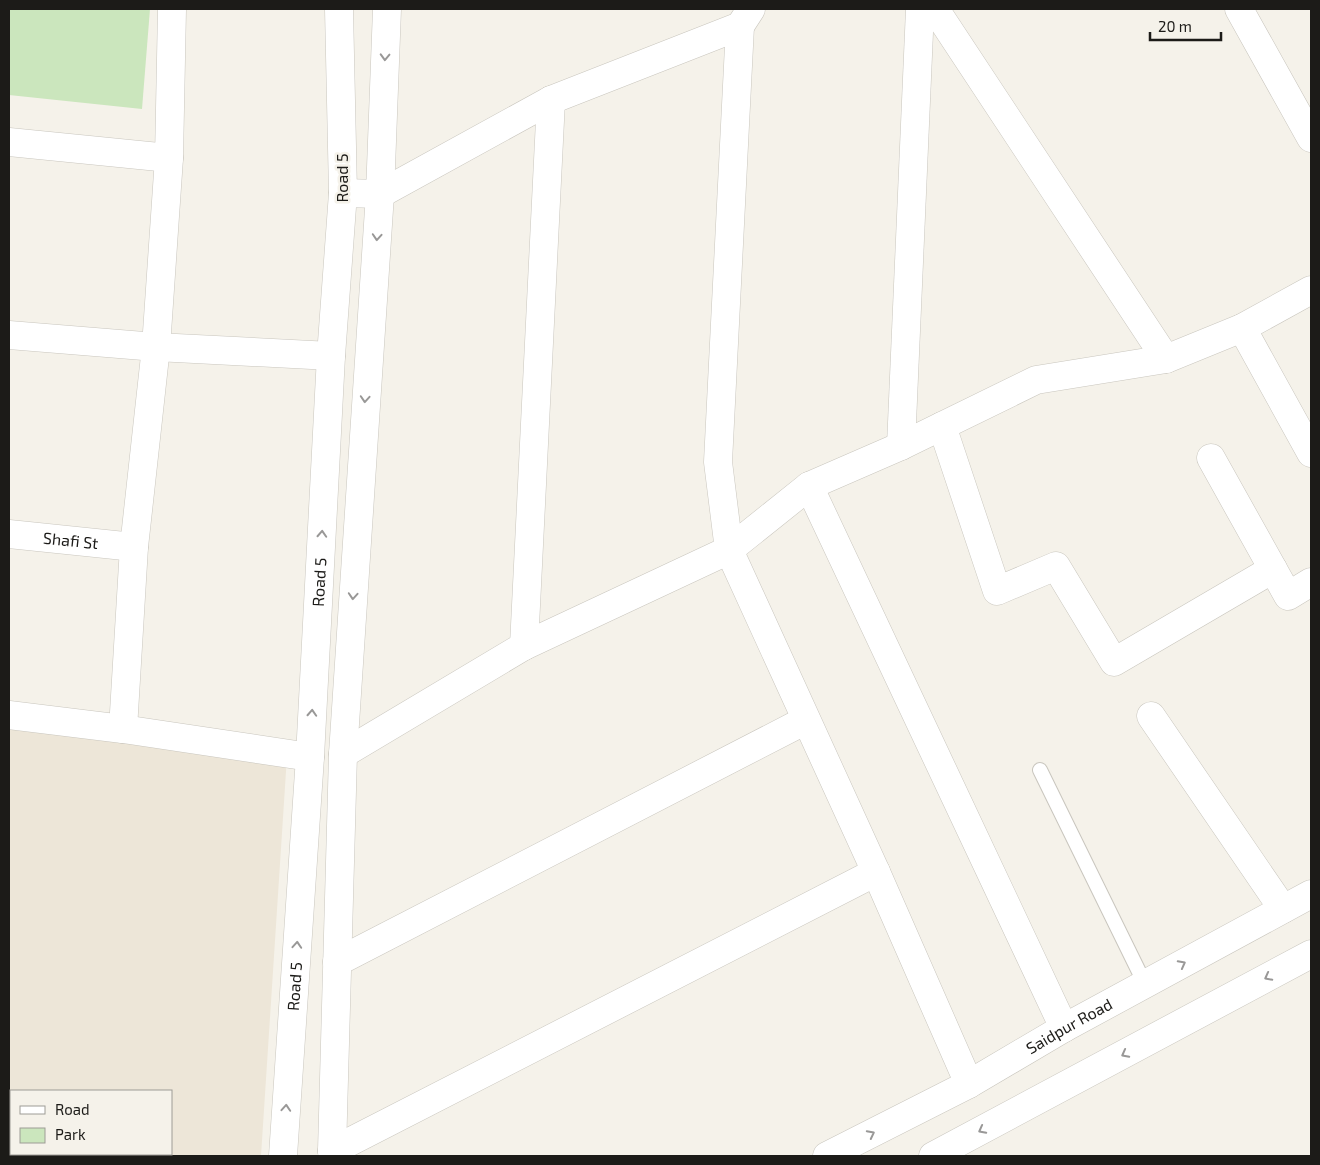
<svg xmlns="http://www.w3.org/2000/svg" width="1320" height="1165" viewBox="0 0 1320 1165" font-family="'Exo 2',sans-serif">
<style>
.built{fill:#ede6d8;fill-rule:evenodd}
.green{fill:#cbe6bd}
.lines{fill:none;stroke-linecap:round;stroke-linejoin:round}
.lane-casing{stroke:#c9c6be;stroke-width:16}
.street-casing{stroke:#c9c6be;stroke-width:29}
.secondary-casing{stroke:#c9c6be;stroke-width:29}
.lane{stroke:#fff;stroke-width:14}
.street{stroke:#fff;stroke-width:28}
.secondary{stroke:#fff;stroke-width:28}
.oneway{stroke:#999897}
.labels{text-anchor:middle;stroke-width:5;stroke-linejoin:round;paint-order:stroke}
.street-label{font-size:16px;fill:#1c1b18;stroke:#f5f2ea}
</style>
<rect width="100%" height="100%" fill="#f5f2ea"/>
<path class="built" d="M9,720L287,756L261,1156H9ZM11,1091H171V1154H11Z"/>
<polygon class="green" points="9,9 150,9 142,109 9,95"/>
<g class="lines">
<defs>
<polyline id="lane" points="1040,770 1145,984"/>
<g id="street">
<polyline points="935,9 1166,359"/>
<polyline points="740,26 718,462 729,550 876,872 969,1084"/>
<polyline points="9,142 169,158"/>
<polyline points="343,193 380,194 551,100 740,26 751,9"/>
<polyline points="1242,328 1311,453"/>
<polyline points="9,335 156,347 331,356"/>
<polyline points="942,426 997,591 1056,566 1114,662 1273,569"/>
<polyline points="901,446 920,9"/>
<polyline points="1211,458 1288,596 1311,582"/>
<polyline points="809,486 1064,1028"/>
<path id="s1" d="M9,534L134,547"/>
<polyline points="524,646 551,100"/>
<polyline points="9,715 123,729 310,757"/>
<polyline points="1151,716 1283,909"/>
<polyline points="123,729 134,547 156,347 169,158 172,9"/>
<polyline points="343,754 524,646 729,550 809,486 901,446 1036,380 1166,359 1242,328 1311,290"/>
<polyline points="337,962 806,720"/>
<polyline points="332,1151 876,872"/>
</g>
<g id="secondary">
<polyline points="1239,9 1311,138"/>
<path id="s2" d="M283,1156L310,757L331,356L343,193L339,9"/>
<polyline points="333,1156 332,1151 343,754 380,194 387,9"/>
<path id="s3" d="M827,1156L969,1084L1064,1028L1311,894"/>
<polyline points="933,1156 1311,954"/>
</g>
</defs>
<use href="#lane" class="lane-casing"/>
<use href="#street" class="street-casing"/>
<use href="#secondary" class="secondary-casing"/>
<use href="#lane" class="lane"/>
<use href="#street" class="street"/>
<use href="#secondary" class="secondary"/>
</g>
<defs><path id="oneway-chevron" d="M-2-3.5L2.5 0L-2 3.5" fill="none" stroke-width="1.6" stroke-linecap="round" stroke-linejoin="round" transform="scale(1.25)"/></defs>
<g class="oneway">
<use href="#oneway-chevron" transform="translate(385 57) rotate(92)"/>
<use href="#oneway-chevron" transform="translate(377 237) rotate(94)"/>
<use href="#oneway-chevron" transform="translate(365 399) rotate(94)"/>
<use href="#oneway-chevron" transform="translate(322 534) rotate(-87)"/>
<use href="#oneway-chevron" transform="translate(353 596) rotate(94)"/>
<use href="#oneway-chevron" transform="translate(312 713) rotate(-87)"/>
<use href="#oneway-chevron" transform="translate(297 945) rotate(-86)"/>
<use href="#oneway-chevron" transform="translate(1182 964) rotate(-28)"/>
<use href="#oneway-chevron" transform="translate(1268 977) rotate(152)"/>
<use href="#oneway-chevron" transform="translate(1125 1054) rotate(152)"/>
<use href="#oneway-chevron" transform="translate(286 1108) rotate(-86)"/>
<use href="#oneway-chevron" transform="translate(982 1130) rotate(152)"/>
<use href="#oneway-chevron" transform="translate(871 1134) rotate(-27)"/>
</g>
<g class="labels">
<g class="street-label">
<text transform="translate(342 178) rotate(-90)" y="6">Road 5</text>
<text dy="6" stroke="none"><textPath href="#s1" startOffset="62">Shafi St</textPath></text>
<text dy="6" stroke="none"><textPath href="#s2" startOffset="575">Road 5</textPath></text>
<text dy="6" stroke="none"><textPath href="#s2" startOffset="170">Road 5</textPath></text>
<text dy="6" stroke="none"><textPath href="#s3" startOffset="275">Saidpur Road</textPath></text>
</g>
</g>
<rect width="1320" height="1165" fill="none" stroke="#1c1b18" stroke-width="20"/>
<rect x="10" y="1090" width="162" height="65" fill="#f5f2ea" stroke="#9e9c96"/>
<rect x="20" y="1106" width="25" height="8" fill="#ffffff" stroke="#9e9c96"/>
<text x="55" y="1115" font-size="15" fill="#1c1b18">Road</text>
<rect x="20" y="1128" width="25" height="15" fill="#cbe6bd" stroke="#9e9c96"/>
<text x="55" y="1140" font-size="15" fill="#1c1b18">Park</text>
<path d="M1150 32v8h71v-8" fill="none" stroke="#1c1b18" stroke-width="2.5"/>
<text x="1158" y="32" font-size="15" fill="#1c1b18" stroke="#f5f2ea" stroke-width="4" paint-order="stroke">20 m</text>
</svg>
